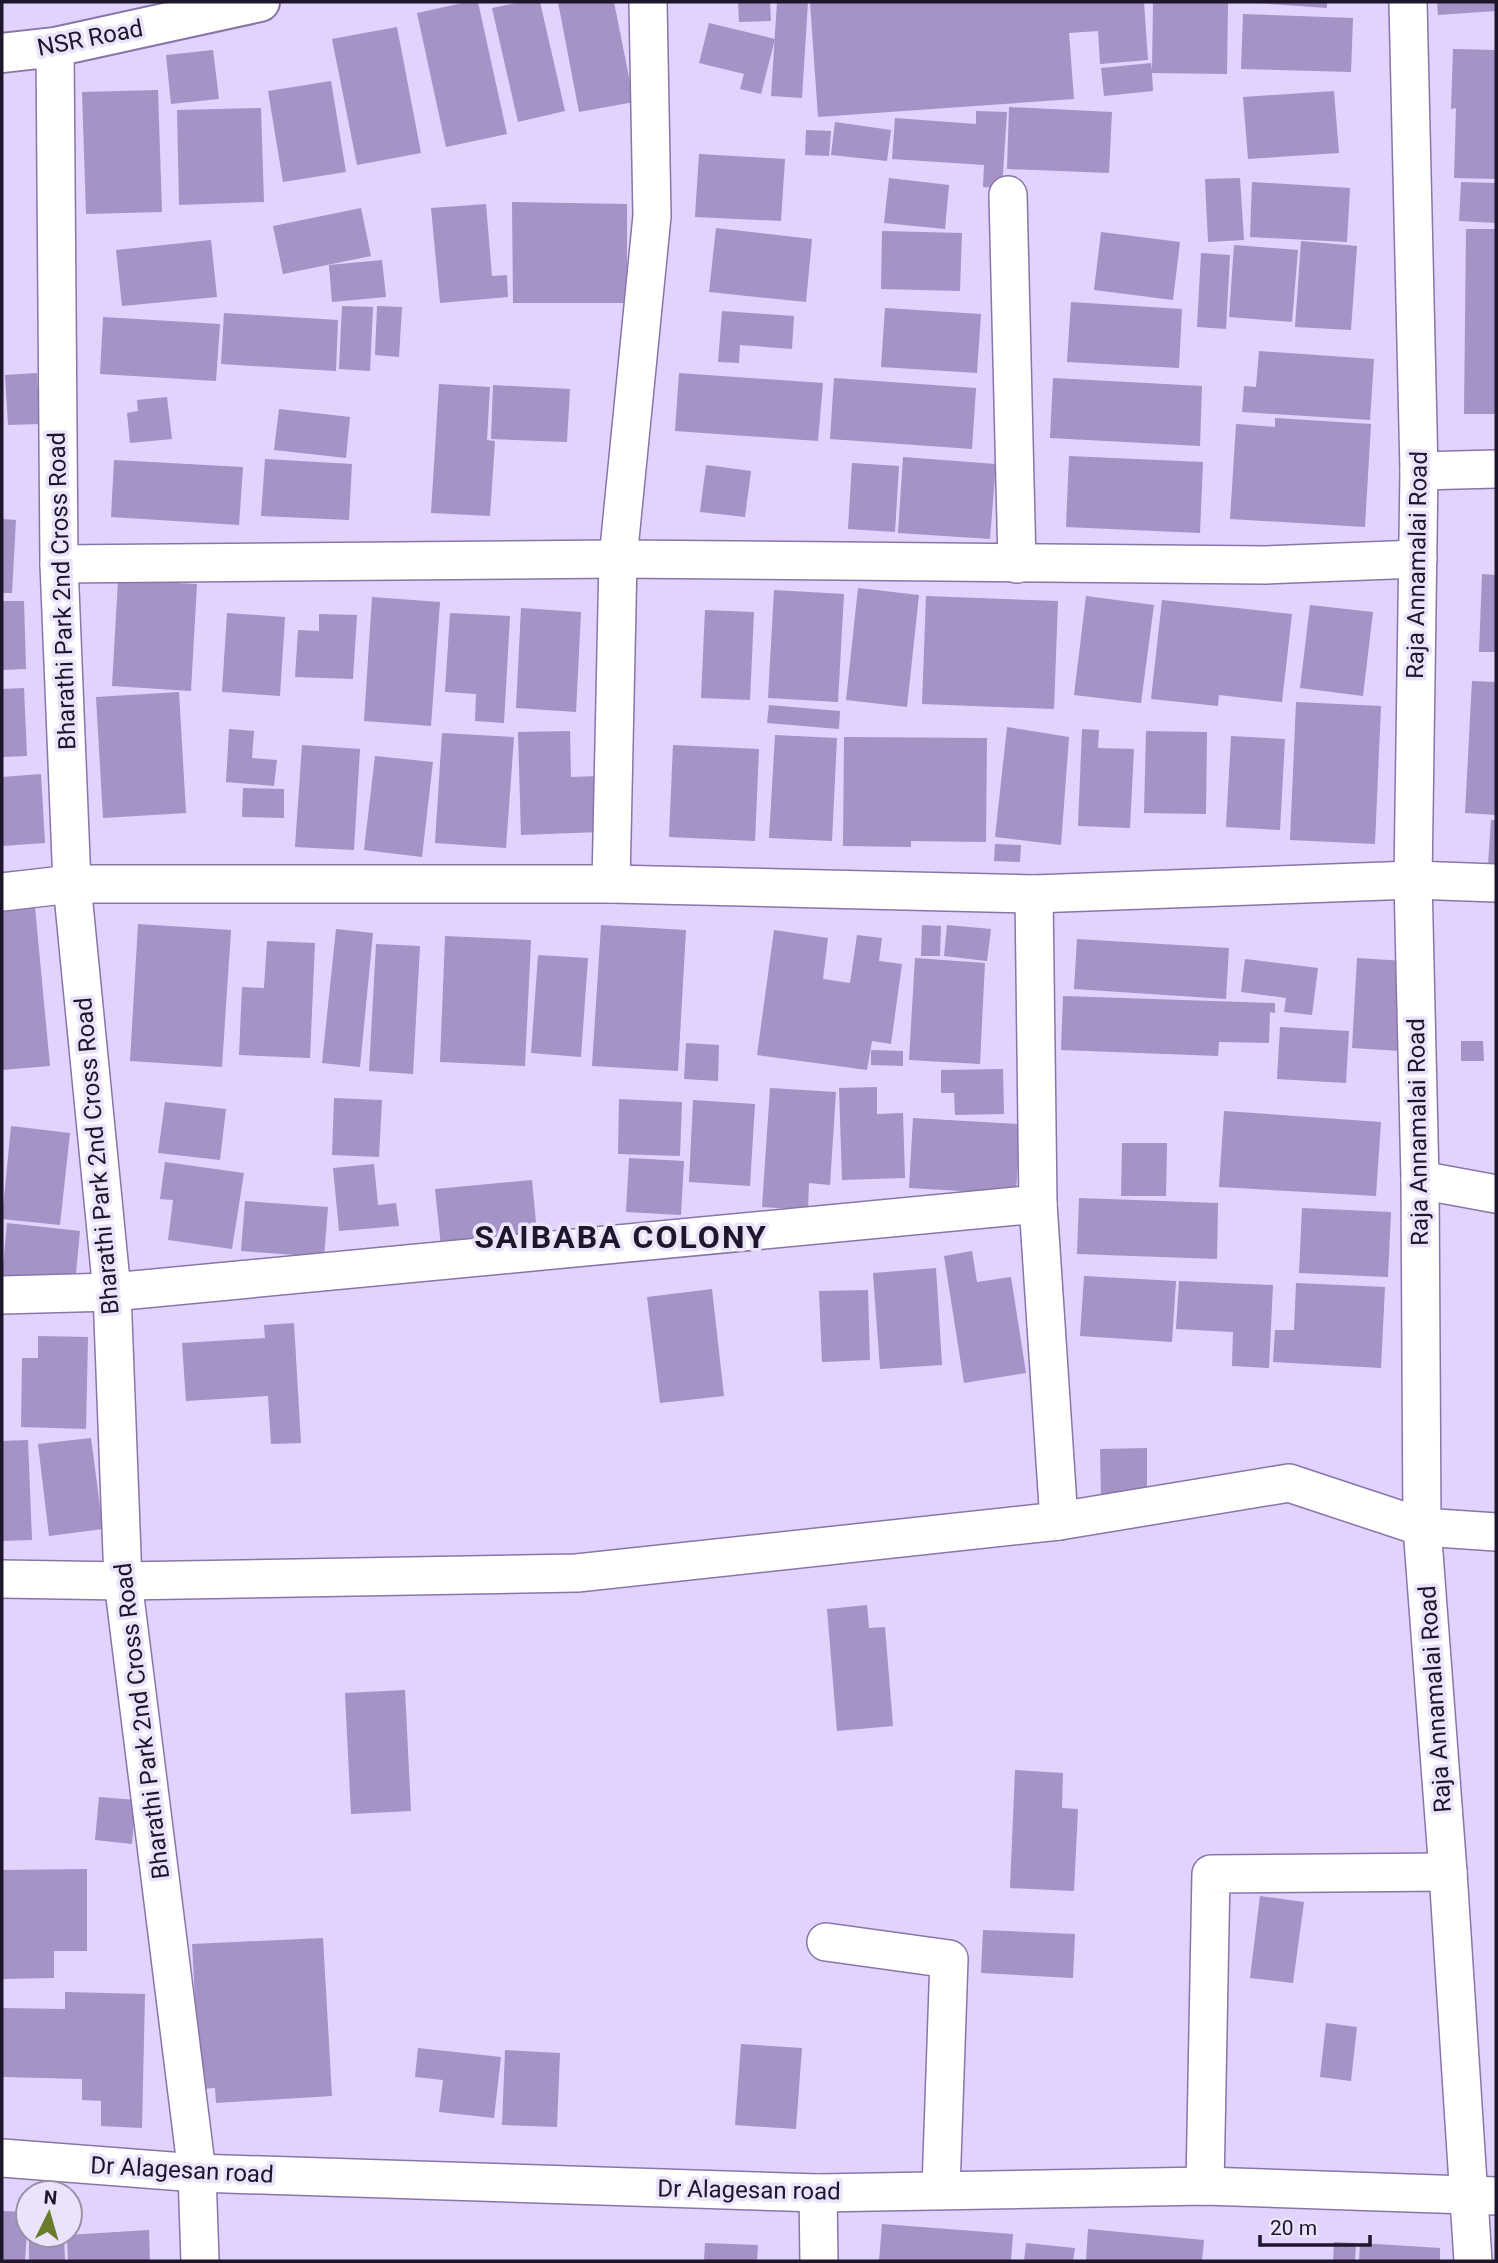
<svg xmlns="http://www.w3.org/2000/svg" width="1498" height="2263" viewBox="0 0 1498 2263" font-family="Roboto,sans-serif">
<style>
.building{fill:#a592c6}
.lines{fill:none;stroke-linecap:round;stroke-linejoin:round}
.minor-casing{stroke:#8976a9;stroke-width:40}
.major-casing{stroke:#8976a9;stroke-width:42}
.minor{stroke:#fff;stroke-width:37}
.major{stroke:#fff;stroke-width:38}
.labels{text-anchor:middle;stroke-width:7;stroke-linejoin:round;paint-order:stroke}
.street-label{font-size:24px;fill:#1e162a;stroke:#ebe3fa}
.district-label{font-size:32px;font-weight:bold;letter-spacing:2px;fill:#1e162a;stroke:#ebe3fa}
</style>
<rect width="100%" height="100%" fill="#e1d2fe"/>
<g class="building">
<polygon points="467,2 478,2 507,134 446,147 417,13"/>
<polygon points="521,2 540,2 565,111 518,122 492,8"/>
<polygon points="558,2 614,2 634,102 579,112"/>
<polygon points="738,2 770,2 771,21 739,22"/>
<polygon points="777,2 808,2 802,98 771,96"/>
<polygon points="810,2 1144,2 1148,60 1100,64 1098,31 1069,33 1074,99 818,117"/>
<polygon points="1153,2 1228,2 1227,74 1152,73 1153,91 1104,96 1101,68 1151,63 1152,71"/>
<polygon points="1242,2 1327,2 1327,8"/>
<polygon points="1437,2 1496,2 1496,11 1438,15"/>
<polygon points="1243,14 1353,18 1351,72 1241,69"/>
<polygon points="709,23 775,39 761,94 740,89 744,74 699,63"/>
<polygon points="397,27 421,153 357,165 332,39"/>
<polygon points="1453,49 1496,50 1496,179 1454,178 1456,108 1451,109"/>
<polygon points="213,50 219,99 171,104 166,55"/>
<polygon points="331,81 346,172 283,182 268,91"/>
<polygon points="158,90 162,212 86,214 82,92"/>
<polygon points="1334,91 1339,153 1248,159 1243,97"/>
<polygon points="1009,107 1112,112 1109,173 1007,169"/>
<polygon points="261,108 264,202 179,205 177,110"/>
<polygon points="976,111 1007,112 1002,188 983,187 984,165 892,159 895,118 976,124"/>
<polygon points="835,122 891,130 887,161 831,155"/>
<polygon points="806,130 831,131 829,156 805,155"/>
<polygon points="699,154 785,159 781,221 695,217"/>
<polygon points="889,178 949,185 945,229 884,223"/>
<polygon points="1240,178 1244,240 1208,242 1205,179"/>
<polygon points="1252,182 1350,188 1347,242 1250,237"/>
<polygon points="1461,182 1496,183 1496,223 1459,221"/>
<polygon points="512,202 627,204 627,303 513,303"/>
<polygon points="486,204 492,276 507,275 508,297 440,303 431,208"/>
<polygon points="361,208 371,256 283,274 273,226"/>
<polygon points="716,228 812,239 806,302 709,292"/>
<polygon points="1466,229 1496,229 1496,414 1464,414"/>
<polygon points="882,231 962,233 960,291 881,289"/>
<polygon points="1101,232 1180,242 1173,300 1094,290"/>
<polygon points="211,240 217,297 122,306 116,250"/>
<polygon points="1301,241 1357,246 1351,330 1295,327"/>
<polygon points="1234,245 1298,250 1292,322 1229,317"/>
<polygon points="1201,253 1230,255 1226,329 1197,327"/>
<polygon points="382,260 386,297 332,302 329,265"/>
<polygon points="1071,302 1182,309 1179,368 1067,362"/>
<polygon points="342,306 373,307 370,371 339,369"/>
<polygon points="377,306 402,307 399,357 375,355"/>
<polygon points="885,308 981,314 977,373 881,367"/>
<polygon points="722,311 794,316 792,349 740,345 739,363 718,362"/>
<polygon points="224,313 338,320 336,371 221,364"/>
<polygon points="103,317 220,324 216,381 100,374"/>
<polygon points="1259,351 1374,359 1370,420 1242,412 1244,386 1256,387"/>
<polygon points="37,373 40,424 8,425 5,375"/>
<polygon points="679,373 823,383 818,441 675,431"/>
<polygon points="834,378 976,388 972,449 830,439"/>
<polygon points="1053,378 1202,386 1200,446 1050,438"/>
<polygon points="439,384 490,387 487,440 495,441 490,516 431,513"/>
<polygon points="493,385 570,389 567,442 491,439"/>
<polygon points="167,397 172,439 130,443 127,413 138,411 137,400"/>
<polygon points="279,409 350,417 346,458 274,450"/>
<polygon points="1275,418 1371,424 1365,527 1230,519 1236,424 1275,427"/>
<polygon points="1069,456 1203,462 1200,533 1066,527"/>
<polygon points="903,457 996,464 990,539 898,533"/>
<polygon points="265,459 352,464 349,520 261,516"/>
<polygon points="114,460 243,467 239,525 111,517"/>
<polygon points="852,463 899,466 895,532 848,529"/>
<polygon points="706,465 751,471 745,517 700,512"/>
<polygon points="2,519 16,520 12,593 2,593"/>
<polygon points="1482,574 1496,575 1496,652 1479,652"/>
<polygon points="118,580 197,584 191,691 112,686"/>
<polygon points="858,588 919,595 907,707 846,700"/>
<polygon points="774,590 844,594 838,702 768,698"/>
<polygon points="926,596 1058,601 1054,709 922,704"/>
<polygon points="1086,596 1154,605 1141,703 1074,695"/>
<polygon points="372,597 440,602 431,726 364,721"/>
<polygon points="1162,600 1292,614 1282,702 1219,695 1218,706 1151,699"/>
<polygon points="2,601 24,601 26,669 2,670"/>
<polygon points="1310,605 1373,612 1363,696 1300,688"/>
<polygon points="521,608 581,612 576,712 516,708"/>
<polygon points="705,610 754,612 750,700 701,698"/>
<polygon points="227,613 285,617 280,696 222,692"/>
<polygon points="450,613 510,616 504,723 475,721 476,694 445,692"/>
<polygon points="319,614 357,615 353,679 295,677 298,630 319,631"/>
<polygon points="1472,681 1496,682 1496,815 1465,813"/>
<polygon points="24,688 27,756 2,757 2,689"/>
<polygon points="179,692 186,813 103,818 96,697"/>
<polygon points="1296,702 1381,706 1375,844 1290,840"/>
<polygon points="769,705 840,711 839,729 767,723"/>
<polygon points="1007,727 1069,737 1061,845 995,837"/>
<polygon points="229,729 254,731 252,758 277,760 274,786 226,782"/>
<polygon points="1082,729 1099,730 1098,748 1134,749 1130,828 1078,826"/>
<polygon points="570,731 571,777 598,776 600,832 521,835 518,732"/>
<polygon points="1146,731 1207,732 1206,814 1144,813"/>
<polygon points="442,733 514,737 506,848 435,843"/>
<polygon points="775,735 837,738 832,841 769,838"/>
<polygon points="1231,736 1285,739 1280,830 1226,827"/>
<polygon points="844,737 987,738 986,842 911,841 911,847 843,846"/>
<polygon points="302,745 360,749 354,850 295,847"/>
<polygon points="673,745 759,749 755,841 669,837"/>
<polygon points="375,756 433,762 422,857 364,850"/>
<polygon points="41,774 45,843 2,846 2,777"/>
<polygon points="243,788 284,789 284,818 242,817"/>
<polygon points="1491,820 1496,820 1496,865 1488,865"/>
<polygon points="995,844 1021,845 1020,862 994,861"/>
<polygon points="35,907 50,1066 2,1070 2,910"/>
<polygon points="138,924 231,930 222,1067 130,1061"/>
<polygon points="601,925 686,930 678,1071 592,1066"/>
<polygon points="922,925 941,926 940,956 921,956"/>
<polygon points="947,925 991,929 987,961 944,956"/>
<polygon points="336,929 373,933 360,1067 322,1063"/>
<polygon points="774,930 828,938 823,979 850,983 857,935 882,938 879,961 902,964 891,1044 872,1041 867,1070 757,1055"/>
<polygon points="445,936 531,940 525,1066 440,1062"/>
<polygon points="1077,939 1229,948 1226,999 1074,989"/>
<polygon points="267,941 315,943 310,1058 239,1055 242,987 264,988"/>
<polygon points="376,944 420,946 413,1074 369,1071"/>
<polygon points="538,955 588,958 581,1057 531,1053"/>
<polygon points="915,958 985,963 980,1064 909,1060"/>
<polygon points="1357,958 1405,961 1401,1051 1352,1048"/>
<polygon points="1245,959 1318,968 1312,1015 1284,1012 1286,998 1241,992"/>
<polygon points="1063,996 1275,1003 1275,1013 1270,1012 1269,1043 1219,1042 1218,1056 1061,1050"/>
<polygon points="1280,1027 1349,1031 1346,1083 1277,1079"/>
<polygon points="1461,1041 1483,1041 1484,1061 1461,1061"/>
<polygon points="686,1043 719,1045 718,1081 684,1079"/>
<polygon points="871,1050 903,1051 903,1066 871,1065"/>
<polygon points="1003,1069 1004,1114 955,1115 954,1093 941,1093 941,1070"/>
<polygon points="877,1087 877,1114 903,1113 905,1178 842,1180 839,1088"/>
<polygon points="770,1088 836,1092 830,1185 809,1183 808,1210 762,1207"/>
<polygon points="334,1098 382,1100 379,1157 332,1155"/>
<polygon points="619,1099 682,1102 680,1156 618,1154"/>
<polygon points="693,1100 755,1104 750,1186 689,1182"/>
<polygon points="165,1102 226,1109 220,1160 158,1153"/>
<polygon points="1224,1111 1381,1122 1376,1196 1219,1187"/>
<polygon points="913,1118 1020,1124 1016,1194 909,1188"/>
<polygon points="11,1126 70,1133 60,1225 2,1219"/>
<polygon points="1122,1143 1167,1143 1166,1196 1121,1196"/>
<polygon points="629,1158 684,1161 681,1215 626,1212"/>
<polygon points="165,1162 244,1173 232,1249 168,1240 173,1200 160,1199"/>
<polygon points="374,1164 378,1205 396,1203 399,1226 339,1231 333,1168"/>
<polygon points="532,1180 537,1233 510,1235 512,1250 442,1256 435,1189"/>
<polygon points="1079,1198 1218,1203 1217,1259 1077,1254"/>
<polygon points="245,1201 328,1207 324,1257 241,1251"/>
<polygon points="1302,1208 1391,1212 1388,1277 1299,1273"/>
<polygon points="7,1223 80,1231 75,1284 2,1276"/>
<polygon points="972,1251 977,1282 1011,1277 1026,1373 964,1383 944,1256"/>
<polygon points="936,1268 942,1365 880,1369 873,1273"/>
<polygon points="1084,1276 1176,1281 1172,1342 1080,1336"/>
<polygon points="1179,1281 1273,1285 1269,1368 1232,1366 1233,1332 1176,1329"/>
<polygon points="1296,1283 1385,1287 1381,1368 1273,1362 1275,1330 1294,1330"/>
<polygon points="712,1289 724,1396 660,1403 647,1297"/>
<polygon points="868,1290 870,1360 822,1362 819,1291"/>
<polygon points="294,1323 301,1443 271,1444 268,1396 186,1401 182,1343 265,1338 264,1325"/>
<polygon points="38,1336 88,1337 86,1429 21,1427 22,1358 38,1358"/>
<polygon points="91,1438 103,1529 49,1536 38,1444"/>
<polygon points="28,1440 32,1540 2,1541 2,1441"/>
<polygon points="1147,1448 1147,1497 1101,1498 1100,1449"/>
<polygon points="867,1605 869,1628 885,1627 893,1726 837,1731 827,1609"/>
<polygon points="405,1690 411,1811 351,1814 345,1693"/>
<polygon points="1015,1770 1063,1773 1062,1808 1078,1809 1074,1891 1010,1888"/>
<polygon points="99,1797 136,1800 132,1844 95,1840"/>
<polygon points="87,1869 87,1951 54,1951 54,1978 2,1979 2,1870"/>
<polygon points="1260,1896 1304,1902 1293,1983 1250,1978"/>
<polygon points="983,1930 1075,1934 1073,1978 981,1973"/>
<polygon points="323,1938 332,2096 216,2103 215,2088 200,2089 192,1944"/>
<polygon points="65,1992 145,1994 142,2128 101,2126 101,2101 82,2100 82,2079 2,2077 2,2008 65,2009"/>
<polygon points="1326,2023 1357,2027 1351,2081 1320,2077"/>
<polygon points="741,2044 802,2048 796,2129 735,2125"/>
<polygon points="418,2048 501,2057 494,2118 439,2112 443,2080 415,2077"/>
<polygon points="505,2050 560,2053 557,2127 502,2125"/>
<polygon points="2,2211 28,2212 25,2261 2,2261"/>
<polygon points="882,2224 1013,2234 1011,2261 879,2261"/>
<polygon points="1088,2229 1204,2240 1202,2261 1086,2261"/>
<polygon points="149,2230 150,2261 68,2261 67,2235"/>
<polygon points="29,2235 64,2235 65,2261 29,2261"/>
<polygon points="1334,2242 1356,2243 1355,2261 1333,2261"/>
<polygon points="705,2243 758,2245 757,2261 704,2261"/>
<polygon points="1026,2243 1075,2248 1073,2261 1024,2261"/>
<polygon points="1360,2243 1440,2248 1440,2261 1359,2261"/>
</g>
<g class="lines">
<defs>
<g id="minor">
<polyline points="1408,2 1419,471 1413,880 1420,1180 1422,1527 1448,1872 1473,2261"/>
<polyline points="55,47 59,564 72,884 112,1292 123,1581 197,2173 200,2261"/>
<polyline points="1008,195 1017,564"/>
<polyline points="1419,471 1496,469"/>
<polyline points="59,564 618,559 1266,565 1418,559"/>
<polyline points="611,884 618,559 652,216 648,2"/>
<polyline points="2,892 72,884 611,884 1034,894 1413,880 1496,883"/>
<polyline points="1034,894 1038,1204"/>
<polyline points="1420,1180 1496,1194"/>
<polyline points="2,1295 112,1292 1038,1204 1059,1521"/>
<polyline points="2,1579 123,1581 577,1573 1059,1521 1289,1483 1422,1527 1496,1532"/>
<polyline points="826,1942 949,1959 941,2189"/>
<polyline points="2,2158 197,2173 818,2193 1205,2186 1496,2196"/>
<polyline points="1205,2186 1211,1874 1448,1872"/>
<polyline points="818,2193 819,2261"/>
</g>
<polyline id="major" points="2,53 55,47 260,2"/>
</defs>
<use href="#minor" class="minor-casing"/>
<use href="#major" class="major-casing"/>
<use href="#minor" class="minor"/>
<use href="#major" class="major"/>
</g>
<g class="labels">
<g class="street-label">
<text transform="translate(90 38) rotate(-11)" y="8">NSR Road</text>
<text transform="translate(1417 565) rotate(-89)" y="8">Raja Annamalai Road</text>
<text transform="translate(62 591) rotate(-92)" y="8">Bharathi Park 2nd Cross Road</text>
<text transform="translate(1418 1132) rotate(-91)" y="8">Raja Annamalai Road</text>
<text transform="translate(97 1156) rotate(-95)" y="8">Bharathi Park 2nd Cross Road</text>
<text transform="translate(1435 1699) rotate(-94)" y="8">Raja Annamalai Road</text>
<text transform="translate(142 1721) rotate(-97)" y="8">Bharathi Park 2nd Cross Road</text>
<text transform="translate(182 2170) rotate(3)" y="8">Dr Alagesan road</text>
<text transform="translate(749 2190) rotate(1)" y="8">Dr Alagesan road</text>
</g>
<g class="district-label">
<text x="621" y="1248">SAIBABA COLONY</text>
</g>
</g>
<rect width="1498" height="2263" fill="none" stroke="#1e162a" stroke-width="7"/>
<g transform="translate(49 2214) rotate(5)"><circle r="33" fill="#ebe3fa" stroke="#9991a7" stroke-width="2"/>
<path d="M0-5L12 26L0 18L-12 26Z" fill="#697c2b"/>
<text y="-10" font-size="19" font-weight="bold" text-anchor="middle" fill="#1e162a">N</text>
</g>
<path d="M1260 2235v10h110v-10" fill="none" stroke="#1e162a" stroke-width="3.5"/>
<text x="1270" y="2235" font-size="21" fill="#1e162a" stroke="#ebe3fa" stroke-width="5" paint-order="stroke">20 m</text>
</svg>
